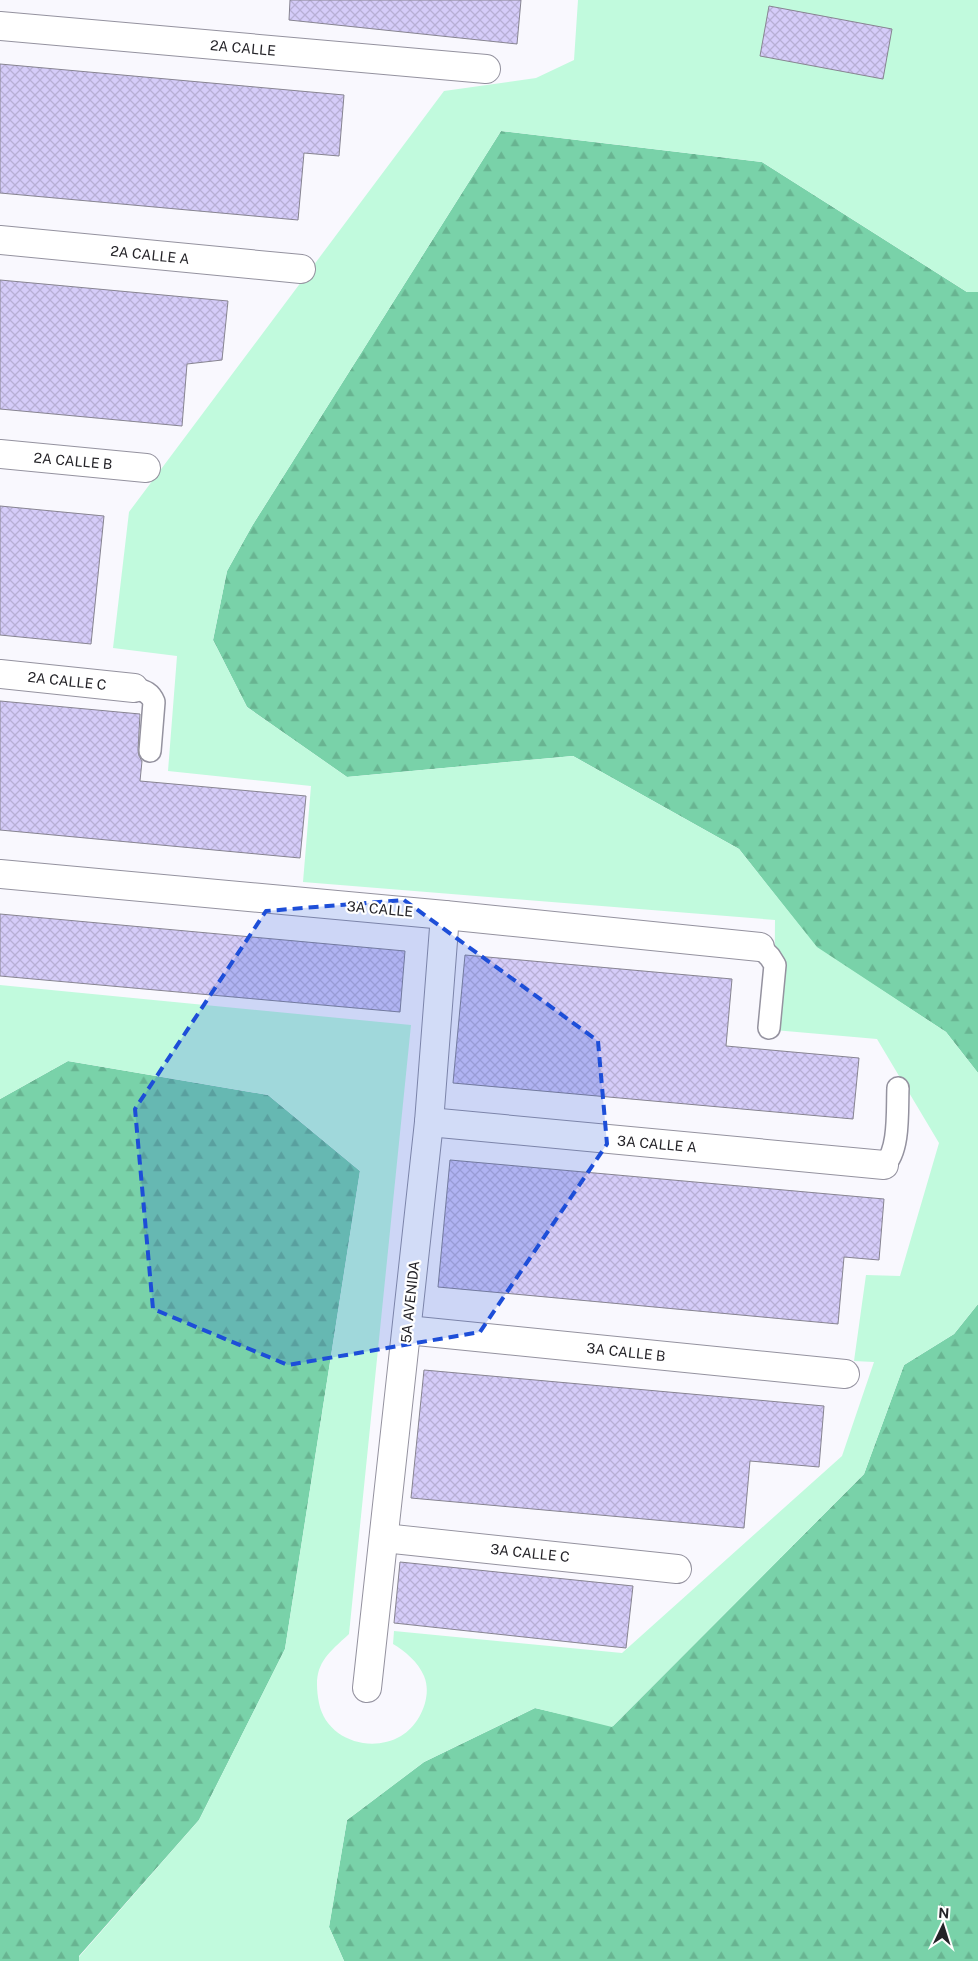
<svg xmlns="http://www.w3.org/2000/svg" width="978" height="1961" viewBox="0 0 978 1961" font-family="'Public Sans',sans-serif">
<style>
.forest{fill:url(#forest-firs)}
.green{fill:#c1fadd}
.building{fill:url(#building-cross-hatch);stroke:#878491}
.lines{fill:none;stroke-linecap:round;stroke-linejoin:round}
.lane-casing{stroke:#94929f;stroke-width:24}
.street-casing{stroke:#94929f;stroke-width:30}
.lane{stroke:#fff;stroke-width:21}
.street{stroke:#fff;stroke-width:28}
.marked{fill:#1d4ed8;fill-opacity:0.2;stroke:#1d4ed8;stroke-width:4;stroke-dasharray:10 6;stroke-linejoin:round}
.labels{text-anchor:middle;stroke-width:4.5;stroke-linejoin:round;paint-order:stroke}
.street-label{font-size:14px;fill:#242328;stroke:#fff}
</style>
<defs>
<pattern id="forest-firs" width="22" height="20" patternUnits="userSpaceOnUse" patternTransform="scale(1.25)"><rect width="22" height="20" fill="#79d2a9"/><path d="M5 1l3.5 6h-7zM16 11l3.5 6h-7z" fill="#68b491"/></pattern>
<pattern id="building-cross-hatch" width="8" height="8" patternUnits="userSpaceOnUse" patternTransform="scale(1.25)"><rect width="8" height="8" fill="#d5ccf9"/><path d="M0 0l8 8M0 8l8-8" fill="none" stroke="#b7afd5"/></pattern>
</defs>
<rect width="100%" height="100%" fill="#f9f8fe"/>
<g class="forest">
<polygon points="501,131 762,162 967,292 978,292 978,1073 946,1032 817,948 739,849 573,756 347,777 247,707 213,640 227,571 252,526"/>
<polygon points="68,1061 268,1095 360,1171 285,1649 199,1820 79,1956 79,1961 0,1961 0,1099"/>
<polygon points="978,1304 978,1961 344,1961 329,1927 347,1820 424,1762 535,1708 613,1726 864,1474 904,1365 954,1334"/>
</g>
<path class="green" d="M578,0H978V292H967L762,162L501,131L252,526L227,571L213,640L247,707L347,777L573,756L739,849L817,947L946,1032L978,1073V1304L954,1334L904,1365L864,1474L612,1727L535,1708L424,1762L347,1820L329,1927L344,1961H79V1957L199,1820L285,1649L360,1171L268,1095L68,1061L0,1099V985L411,1025L349,1634C324,1657 312,1666 319,1703C326,1739 370,1754 401,1736C419,1726 433,1697 424,1676C418,1662 405,1651 393,1644L394,1631L622,1653L842,1456L874,1362L854,1361L866,1275L900,1276L939,1143L877,1039L774,1030L775,920L303,882L311,786L168,771L177,656L113,648L129,512L444,91L536,78L574,60Z"/>
<g class="building">
<polygon points="290,0 521,0 517,44 289,20"/>
<polygon points="769,6 892,29 883,79 760,56"/>
<polygon points="0,64 344,95 339,156 304,153 298,220 0,193"/>
<polygon points="0,280 228,301 222,360 187,364 182,426 0,409"/>
<polygon points="0,506 104,516 91,644 0,635"/>
<polygon points="0,701 140,714 138,750 139,756 142,761 140,781 306,796 300,858 0,830"/>
<polygon points="0,914 405,951 400,1012 0,976"/>
<polygon points="465,955 732,979 726,1046 859,1058 853,1119 453,1083"/>
<polygon points="450,1160 884,1199 879,1260 844,1257 838,1324 438,1287"/>
<polygon points="424,1370 824,1406 819,1467 750,1461 744,1528 411,1498"/>
<polygon points="400,1562 633,1586 626,1648 394,1623"/>
</g>
<g class="lines">
<defs>
<g id="lane">
<path d="M134,688C144,691 150,692 154,702L150,751"/>
<polyline points="760,947 770,957 775,965 769,1028"/>
<path d="M884,1165C900,1151 897,1110 898,1088"/>
</g>
<g id="street">
<polyline points="0,26 486,69"/>
<polyline points="0,240 301,269"/>
<polyline points="0,454 146,468"/>
<polyline points="0,674 134,688"/>
<polyline points="0,874 445,915 760,947"/>
<polyline points="429,1122 884,1165"/>
<polyline points="407,1330 845,1374"/>
<polyline points="384,1538 677,1569"/>
<polyline points="367,1688 429,1122 445,915"/>
</g>
</defs>
<use href="#lane" class="lane-casing"/>
<use href="#street" class="street-casing"/>
<use href="#lane" class="lane"/>
<use href="#street" class="street"/>
</g>
<path class="marked" d="M404,900L598,1041L607,1144L480,1332L288,1365L153,1309L135,1109L266,911Z"/>
<g class="labels">
<g class="street-label">
<text transform="translate(243 48) rotate(5)" y="5">2A CALLE</text>
<text transform="translate(150 255) rotate(6)" y="5">2A CALLE A</text>
<text transform="translate(73 461) rotate(5)" y="5">2A CALLE B</text>
<text transform="translate(67 681) rotate(6)" y="5">2A CALLE C</text>
<text transform="translate(380 909) rotate(5)" y="5">3A CALLE</text>
<text transform="translate(657 1144) rotate(5)" y="5">3A CALLE A</text>
<text transform="translate(410 1302) rotate(-84)" y="5">5A AVENIDA</text>
<text transform="translate(626 1352) rotate(6)" y="5">3A CALLE B</text>
<text transform="translate(530 1553) rotate(6)" y="5">3A CALLE C</text>
</g>
</g>
<g transform="translate(943 1926) rotate(4)" stroke="#ffffff" stroke-width="4" paint-order="stroke">
<path d="M0-4L9 19L0 12L-9 19Z" fill="#242328"/>
<text y="-8" font-size="14" font-weight="bold" text-anchor="middle" fill="#242328">N</text>
</g>
</svg>
